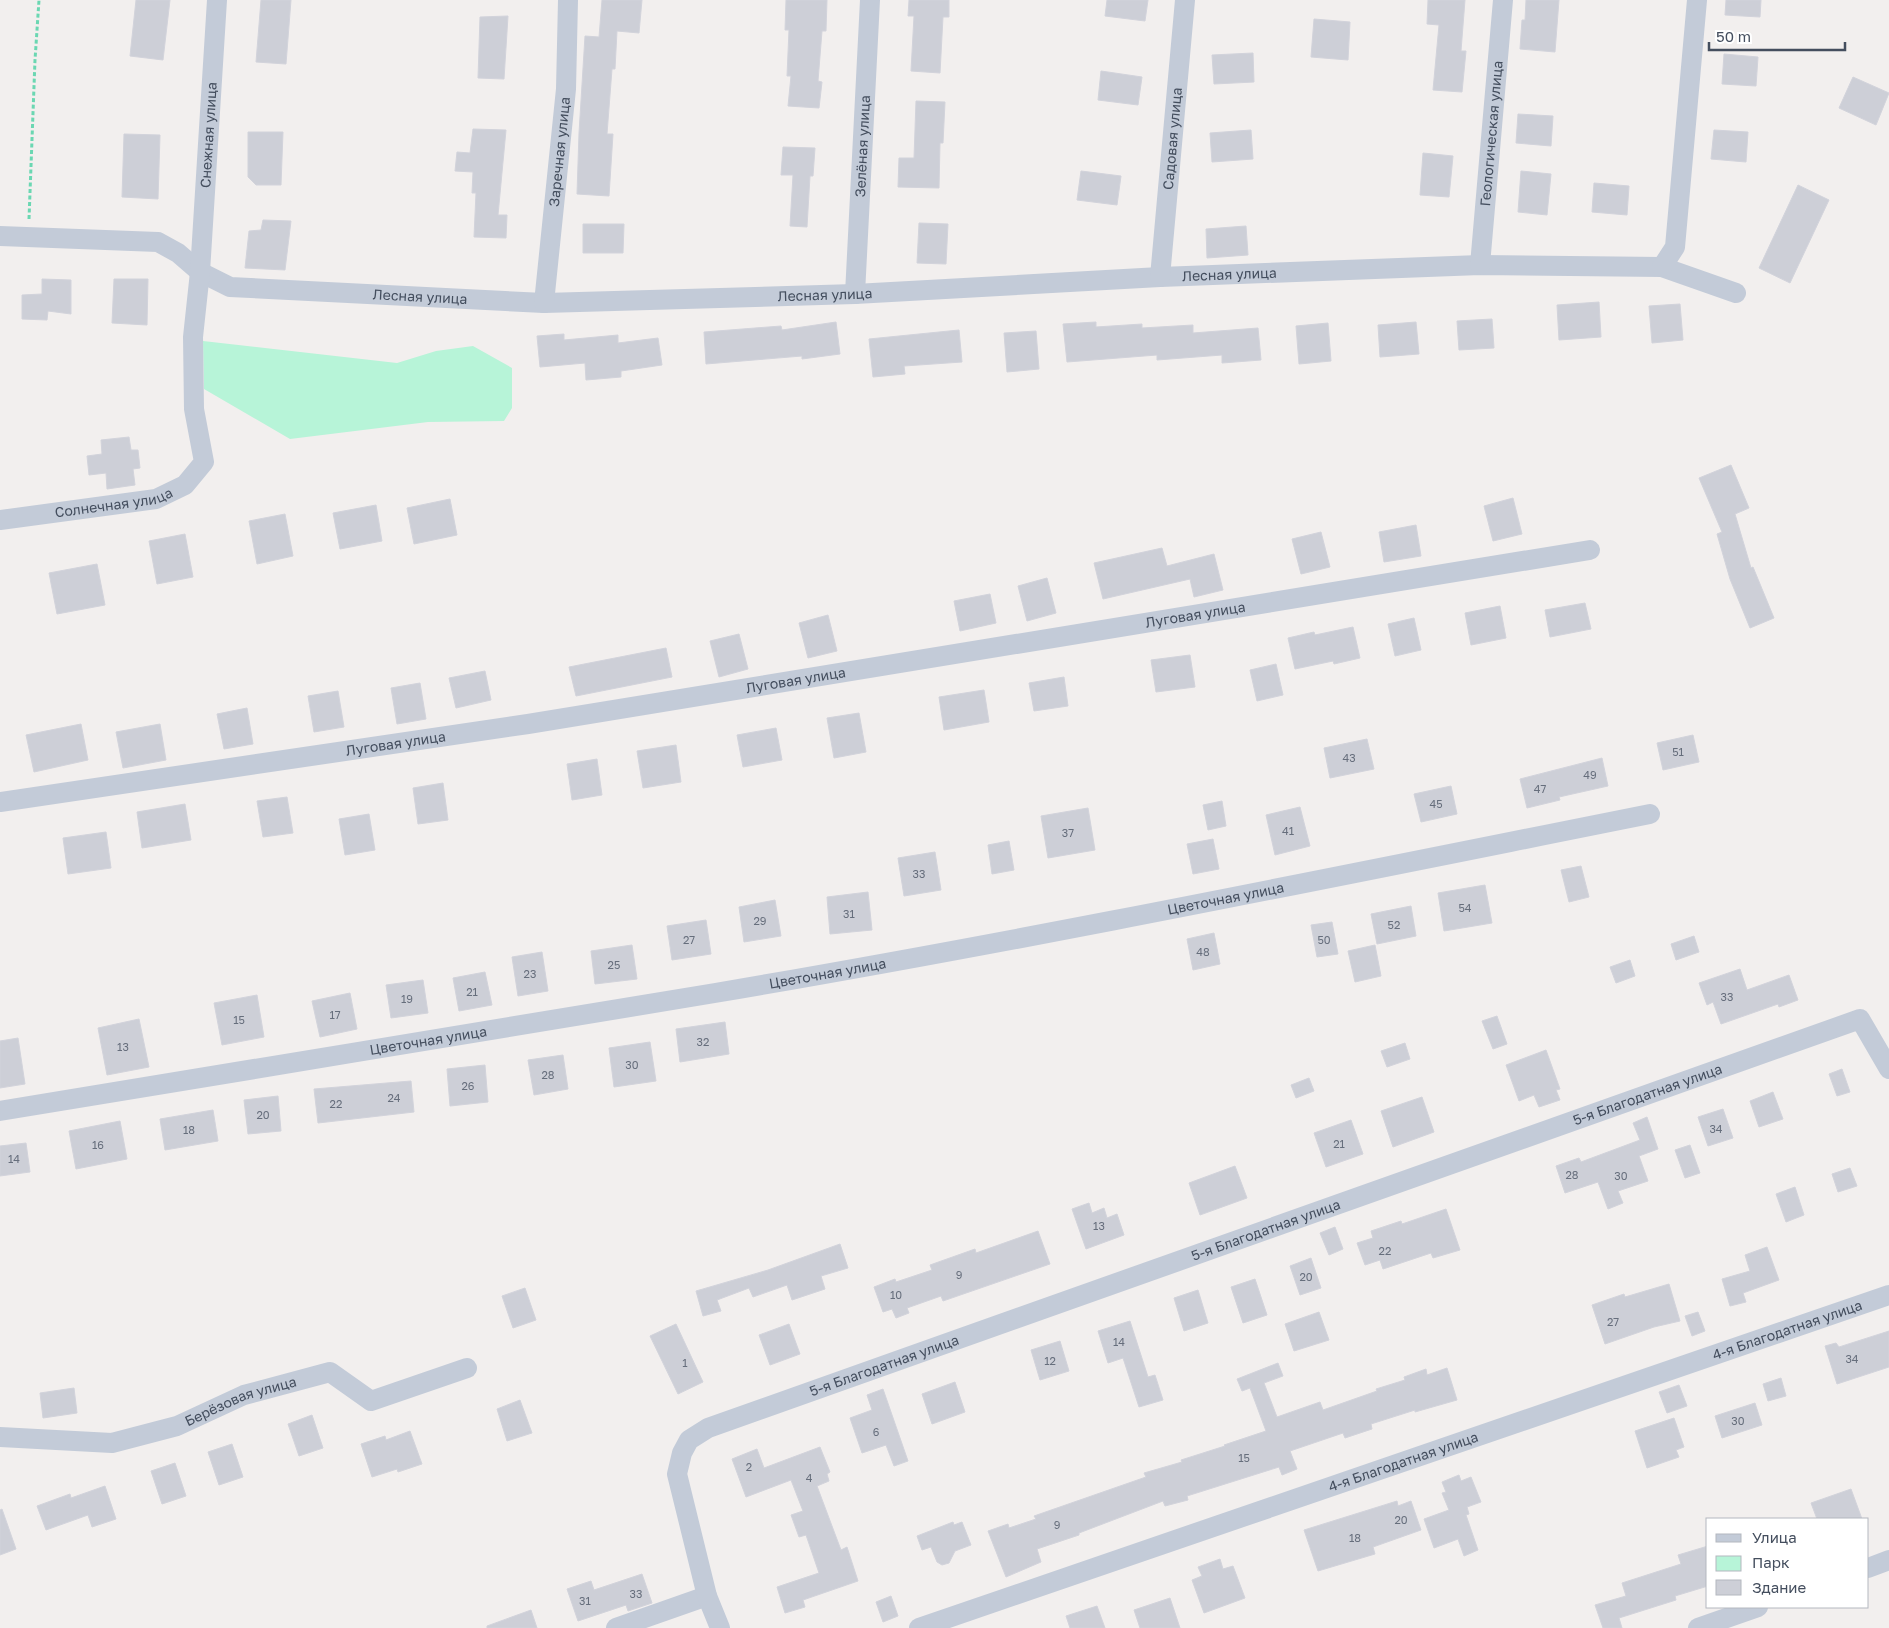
<svg xmlns="http://www.w3.org/2000/svg" width="1889" height="1628" viewBox="0 0 1889 1628" font-family="'Golos Text',sans-serif">
<style>
.green{fill:#b7f4d8}
.building{fill:#cdcfd7;stroke:#d2d3db}
.lines{fill:none;stroke-linecap:round;stroke-linejoin:round}
.path{stroke:#6bd7b2;stroke-width:3;stroke-dasharray:4 2.5;stroke-linecap:butt}
.minor{stroke:#c3cbd8;stroke-width:20}
.labels{text-anchor:middle;stroke-width:4;stroke-linejoin:round;paint-order:stroke}
.number-label{font-size:11px;fill:#666e7c}
.street-label{font-size:14px;fill:#444e5e;stroke:#fff}
</style>
<rect width="100%" height="100%" fill="#f2efee"/>
<polygon class="green" points="203,341 397,363 436,351 473,346 512,368 512,408 504,421 428,422 290,439 204,389"/>
<g class="building">
<polygon points="136,0 170,0 163,60 130,56"/>
<polygon points="261,0 291,0 286,64 256,62"/>
<polygon points="602,0 642,0 639,33 617,31 615,69 612,69 607,134 613,134 609,196 577,194 579,133 585,36 599,37"/>
<polygon points="786,0 827,0 826,31 822,31 818,81 822,82 819,108 788,106 791,76 787,76 789,30 785,30"/>
<polygon points="909,0 949,0 949,17 943,17 940,73 911,71 914,16 908,16"/>
<polygon points="1107,0 1148,0 1145,21 1105,16"/>
<polygon points="1428,0 1465,0 1461,51 1466,51 1462,92 1433,90 1439,25 1427,24"/>
<polygon points="1526,0 1559,0 1555,52 1520,49 1522,20 1525,20"/>
<polygon points="1726,0 1761,0 1760,17 1725,15"/>
<polygon points="508,16 504,79 478,78 480,17"/>
<polygon points="1314,19 1350,22 1348,60 1311,57"/>
<polygon points="1253,53 1254,82 1214,84 1212,55"/>
<polygon points="1724,54 1758,57 1756,86 1722,84"/>
<polygon points="1101,71 1142,77 1138,105 1098,100"/>
<polygon points="1853,77 1889,93 1876,125 1839,108"/>
<polygon points="916,101 945,102 943,143 940,143 939,188 898,187 899,158 914,158"/>
<polygon points="1518,114 1553,116 1551,146 1516,143"/>
<polygon points="473,129 506,130 498,215 507,215 506,238 474,237 476,193 472,193 473,172 455,171 457,152 470,153"/>
<polygon points="1251,130 1253,159 1212,162 1210,133"/>
<polygon points="1714,130 1748,132 1746,162 1711,159"/>
<polygon points="248,132 283,132 281,185 256,185 248,177"/>
<polygon points="124,134 160,135 158,199 122,197"/>
<polygon points="783,147 815,148 813,176 810,176 807,227 790,226 793,175 781,175"/>
<polygon points="1423,153 1453,156 1449,197 1420,195"/>
<polygon points="1081,171 1121,176 1117,205 1077,200"/>
<polygon points="1521,171 1551,174 1547,215 1518,212"/>
<polygon points="1594,183 1629,186 1627,215 1592,212"/>
<polygon points="1798,185 1829,200 1790,283 1759,268"/>
<polygon points="263,220 291,221 285,270 245,268 249,231 261,230"/>
<polygon points="919,223 948,224 946,264 917,263"/>
<polygon points="583,224 624,224 623,253 583,253"/>
<polygon points="1246,226 1248,255 1207,258 1206,229"/>
<polygon points="42,279 71,280 71,314 48,311 47,320 22,319 22,295 42,294"/>
<polygon points="114,279 148,279 147,325 112,323"/>
<polygon points="1599,302 1601,337 1559,340 1557,305"/>
<polygon points="1680,304 1683,340 1652,343 1649,306"/>
<polygon points="1492,319 1494,348 1459,350 1457,321"/>
<polygon points="836,322 840,354 802,359 802,356 706,364 704,332 781,326 782,330"/>
<polygon points="1096,322 1096,327 1142,324 1142,328 1193,325 1193,333 1258,328 1261,360 1222,363 1222,355 1157,360 1157,355 1067,362 1063,324"/>
<polygon points="1416,322 1419,354 1380,357 1378,325"/>
<polygon points="1328,323 1331,361 1299,364 1296,326"/>
<polygon points="959,330 962,362 904,366 905,374 873,377 869,339"/>
<polygon points="1036,331 1039,369 1007,372 1004,333"/>
<polygon points="564,334 564,340 618,335 618,343 658,338 662,365 621,371 621,377 586,380 585,363 540,367 537,336"/>
<polygon points="129,437 131,450 138,450 140,468 133,469 135,485 107,489 106,473 89,475 87,456 102,454 101,440"/>
<polygon points="1731,465 1749,508 1735,514 1751,568 1753,567 1774,618 1750,628 1730,579 1717,534 1722,532 1699,478"/>
<polygon points="1513,498 1522,534 1493,541 1484,506"/>
<polygon points="450,499 457,535 414,544 407,508"/>
<polygon points="376,505 382,541 340,549 333,513"/>
<polygon points="285,514 293,556 257,564 249,521"/>
<polygon points="1416,525 1421,556 1384,562 1379,532"/>
<polygon points="1321,532 1330,567 1301,574 1292,539"/>
<polygon points="185,534 193,577 157,584 149,541"/>
<polygon points="1162,548 1167,566 1214,554 1223,590 1194,597 1190,579 1103,599 1094,563"/>
<polygon points="97,564 105,605 57,614 49,573"/>
<polygon points="1047,578 1056,613 1027,621 1018,586"/>
<polygon points="990,594 996,623 960,631 954,601"/>
<polygon points="1585,603 1591,629 1550,637 1545,610"/>
<polygon points="1500,606 1506,638 1471,645 1465,613"/>
<polygon points="828,615 837,651 808,658 799,623"/>
<polygon points="1414,618 1421,650 1395,656 1388,624"/>
<polygon points="1353,627 1360,658 1334,664 1333,661 1295,669 1288,638 1314,632 1315,635"/>
<polygon points="739,634 748,669 719,677 710,641"/>
<polygon points="666,648 672,677 576,696 569,667"/>
<polygon points="1190,655 1195,687 1156,692 1151,660"/>
<polygon points="1276,664 1283,695 1257,701 1250,670"/>
<polygon points="485,671 491,700 456,708 449,678"/>
<polygon points="1064,677 1068,706 1034,711 1029,683"/>
<polygon points="420,683 426,719 397,724 391,688"/>
<polygon points="984,690 989,722 944,730 939,697"/>
<polygon points="338,691 344,727 314,732 308,696"/>
<polygon points="247,708 253,744 224,749 217,714"/>
<polygon points="859,713 866,752 834,758 827,718"/>
<polygon points="81,724 88,760 34,772 26,735"/>
<polygon points="160,724 166,760 123,768 116,732"/>
<polygon points="776,728 782,760 743,767 737,735"/>
<polygon points="1693,735 1699,762 1663,770 1657,743"/>
<polygon points="1367,739 1374,769 1330,778 1324,748"/>
<polygon points="676,745 681,782 643,788 637,751"/>
<polygon points="1602,758 1608,786 1559,797 1560,800 1527,808 1520,779"/>
<polygon points="597,759 602,795 572,800 567,764"/>
<polygon points="443,783 448,820 418,824 413,788"/>
<polygon points="1451,786 1457,814 1421,822 1414,794"/>
<polygon points="287,797 293,833 263,837 257,801"/>
<polygon points="1222,801 1226,826 1208,830 1203,805"/>
<polygon points="185,804 191,840 142,848 137,812"/>
<polygon points="1300,807 1310,846 1275,855 1266,815"/>
<polygon points="1088,808 1095,850 1048,858 1041,816"/>
<polygon points="369,814 375,850 345,855 339,819"/>
<polygon points="106,832 111,868 68,874 63,838"/>
<polygon points="1213,839 1219,869 1193,874 1187,844"/>
<polygon points="1009,841 1014,870 992,874 988,845"/>
<polygon points="935,852 941,890 904,896 898,858"/>
<polygon points="1581,866 1589,897 1569,902 1561,870"/>
<polygon points="1485,885 1492,923 1444,931 1438,893"/>
<polygon points="868,892 872,930 830,934 827,897"/>
<polygon points="775,900 781,936 744,942 739,907"/>
<polygon points="1411,906 1416,936 1377,944 1371,914"/>
<polygon points="706,920 711,954 672,960 667,926"/>
<polygon points="1332,922 1338,954 1317,957 1311,925"/>
<polygon points="1214,933 1220,964 1193,970 1187,939"/>
<polygon points="1694,936 1699,952 1676,960 1671,944"/>
<polygon points="632,945 637,979 595,984 591,951"/>
<polygon points="1375,945 1381,976 1355,982 1348,951"/>
<polygon points="542,952 548,991 518,996 512,957"/>
<polygon points="1630,960 1635,976 1616,983 1610,967"/>
<polygon points="1740,969 1747,990 1789,975 1798,1000 1779,1007 1778,1004 1721,1024 1713,1002 1707,1005 1699,983"/>
<polygon points="485,972 492,1005 459,1011 453,978"/>
<polygon points="423,980 428,1013 391,1018 386,985"/>
<polygon points="350,993 357,1029 320,1037 312,1001"/>
<polygon points="257,995 264,1037 222,1045 214,1003"/>
<polygon points="1497,1016 1507,1044 1493,1049 1482,1021"/>
<polygon points="139,1019 149,1067 107,1075 98,1028"/>
<polygon points="725,1022 729,1054 680,1062 676,1029"/>
<polygon points="18,1038 25,1084 0,1088 0,1041"/>
<polygon points="650,1042 656,1081 614,1087 609,1048"/>
<polygon points="1405,1043 1410,1059 1387,1067 1381,1051"/>
<polygon points="1546,1050 1560,1089 1556,1090 1560,1100 1539,1107 1534,1095 1519,1101 1506,1065"/>
<polygon points="563,1055 568,1089 534,1095 528,1060"/>
<polygon points="485,1065 488,1102 450,1106 447,1069"/>
<polygon points="1842,1069 1850,1092 1837,1096 1829,1074"/>
<polygon points="1309,1078 1314,1091 1296,1098 1291,1085"/>
<polygon points="411,1081 414,1112 318,1123 314,1089"/>
<polygon points="1773,1092 1783,1119 1759,1127 1750,1101"/>
<polygon points="278,1096 281,1131 248,1134 244,1100"/>
<polygon points="1422,1097 1434,1132 1393,1147 1381,1111"/>
<polygon points="1723,1109 1733,1138 1708,1146 1698,1117"/>
<polygon points="213,1110 218,1141 165,1150 160,1119"/>
<polygon points="1647,1117 1658,1149 1639,1156 1648,1181 1618,1191 1623,1203 1608,1209 1598,1182 1565,1193 1556,1166 1579,1158 1581,1162 1640,1140 1633,1123"/>
<polygon points="1351,1120 1363,1154 1326,1167 1314,1133"/>
<polygon points="120,1121 127,1159 76,1169 69,1131"/>
<polygon points="26,1143 30,1172 0,1176 0,1146"/>
<polygon points="1690,1145 1700,1173 1685,1178 1675,1150"/>
<polygon points="1235,1166 1247,1198 1200,1215 1189,1183"/>
<polygon points="1850,1168 1857,1186 1838,1192 1832,1174"/>
<polygon points="1795,1187 1804,1215 1786,1222 1776,1194"/>
<polygon points="1089,1203 1092,1213 1104,1208 1107,1218 1117,1214 1124,1235 1086,1249 1072,1209"/>
<polygon points="1446,1209 1460,1250 1433,1258 1431,1253 1383,1269 1380,1260 1365,1265 1357,1243 1373,1238 1371,1231 1401,1221 1402,1224"/>
<polygon points="1335,1227 1343,1249 1329,1255 1320,1233"/>
<polygon points="1038,1231 1050,1264 943,1301 941,1296 907,1308 909,1313 896,1318 892,1309 883,1312 874,1287 895,1279 896,1282 932,1270 930,1265 975,1249 976,1253"/>
<polygon points="840,1244 848,1268 821,1276 825,1289 792,1300 787,1285 753,1297 749,1288 717,1300 721,1311 703,1316 696,1291 768,1270"/>
<polygon points="1767,1247 1779,1280 1743,1293 1746,1302 1730,1306 1722,1279 1750,1271 1745,1255"/>
<polygon points="1311,1258 1321,1288 1300,1295 1290,1266"/>
<polygon points="1255,1279 1267,1315 1243,1323 1231,1287"/>
<polygon points="1669,1284 1680,1321 1654,1327 1605,1344 1592,1305 1624,1294 1625,1297"/>
<polygon points="525,1288 536,1320 513,1328 502,1296"/>
<polygon points="1198,1290 1208,1323 1184,1331 1174,1298"/>
<polygon points="1319,1312 1329,1340 1294,1351 1285,1324"/>
<polygon points="1698,1312 1705,1331 1692,1336 1685,1316"/>
<polygon points="1130,1321 1148,1377 1155,1375 1163,1400 1139,1407 1123,1358 1108,1363 1098,1331"/>
<polygon points="676,1324 703,1382 678,1394 650,1336"/>
<polygon points="789,1324 800,1354 770,1365 759,1335"/>
<polygon points="1889,1331 1889,1367 1837,1384 1825,1346 1836,1343 1839,1347"/>
<polygon points="1060,1341 1069,1371 1040,1380 1031,1350"/>
<polygon points="1278,1363 1283,1376 1264,1383 1277,1417 1320,1402 1323,1410 1377,1391 1376,1389 1405,1380 1404,1377 1426,1369 1427,1375 1447,1368 1457,1400 1415,1412 1415,1410 1371,1424 1372,1429 1345,1438 1343,1433 1290,1451 1297,1469 1282,1475 1279,1467 1187,1496 1188,1500 1165,1506 1163,1501 1079,1533 1079,1535 1037,1549 1041,1562 1006,1577 988,1531 1008,1524 1009,1528 1036,1519 1034,1516 1146,1477 1144,1473 1182,1462 1181,1460 1225,1446 1224,1445 1266,1431 1250,1388 1242,1391 1237,1379"/>
<polygon points="1781,1378 1786,1396 1768,1401 1763,1384"/>
<polygon points="955,1382 965,1412 932,1424 922,1394"/>
<polygon points="1679,1385 1687,1406 1667,1413 1659,1392"/>
<polygon points="74,1388 77,1413 43,1418 40,1393"/>
<polygon points="883,1389 908,1461 894,1466 886,1445 862,1453 850,1418 872,1410 867,1395"/>
<polygon points="520,1400 532,1433 507,1441 497,1409"/>
<polygon points="1755,1403 1762,1425 1722,1438 1715,1416"/>
<polygon points="312,1415 323,1448 299,1456 288,1424"/>
<polygon points="1674,1418 1684,1447 1676,1450 1679,1457 1647,1468 1635,1431"/>
<polygon points="410,1431 422,1464 398,1472 397,1469 372,1477 361,1444 385,1436 386,1440"/>
<polygon points="232,1444 243,1477 219,1485 208,1452"/>
<polygon points="820,1447 830,1472 827,1474 829,1481 817,1486 841,1550 847,1547 858,1581 803,1600 805,1607 785,1613 777,1587 819,1573 806,1535 799,1537 791,1515 803,1511 791,1480 746,1497 732,1459 757,1449 764,1468"/>
<polygon points="175,1463 186,1496 162,1504 151,1471"/>
<polygon points="1459,1475 1461,1481 1471,1477 1481,1502 1467,1507 1469,1514 1466,1515 1478,1550 1464,1556 1458,1539 1434,1548 1424,1519 1449,1510 1442,1493 1446,1492 1442,1482"/>
<polygon points="105,1486 116,1519 92,1527 88,1515 46,1530 37,1506 70,1494 71,1498"/>
<polygon points="1851,1489 1862,1519 1817,1519 1811,1503"/>
<polygon points="1397,1501 1398,1506 1411,1501 1421,1530 1373,1547 1375,1554 1318,1571 1304,1530"/>
<polygon points="2,1509 16,1549 0,1555 0,1510"/>
<polygon points="953,1522 954,1525 962,1522 971,1545 955,1551 949,1563 942,1565 937,1562 931,1547 922,1550 917,1536"/>
<polygon points="1708,1546 1708,1586 1675,1596 1676,1600 1619,1618 1622,1628 1603,1628 1595,1605 1626,1596 1622,1583 1681,1564 1678,1555"/>
<polygon points="1220,1559 1223,1569 1233,1566 1245,1598 1204,1613 1192,1580 1202,1576 1198,1567"/>
<polygon points="642,1574 652,1603 628,1611 626,1605 578,1621 567,1589 591,1581 594,1590"/>
<polygon points="891,1596 898,1616 883,1622 876,1602"/>
<polygon points="1170,1598 1180,1628 1140,1628 1134,1610"/>
<polygon points="1097,1606 1105,1628 1070,1628 1066,1616"/>
<polygon points="531,1610 537,1628 487,1628 487,1626"/>
</g>
<g class="lines">
<polyline class="path" points="29,219 35,60 39,0"/>
<g class="minor">
<path id="s1" d="M0,236L158,242L178,253L200,272L230,287L544,303L855,294L1160,277L1480,265L1662,267L1736,293"/>
<path id="s2" d="M1480,265L1503,0"/>
<polyline points="1662,267 1675,247 1697,0"/>
<path id="s3" d="M1160,277L1185,0"/>
<path id="s4" d="M855,294L870,0"/>
<path id="s5" d="M544,303L566,89L568,0"/>
<path id="s6" d="M0,520L156,499L185,485L204,462L194,409L193,337L200,272L217,0"/>
<path id="s7" d="M0,802L528,724L1590,550"/>
<path id="s8" d="M0,1111C238,1070 477,1034 715,993C1028,940 1339,876 1650,814"/>
<path id="s9" d="M0,1437L112,1443L177,1426L244,1395L330,1372L371,1401L467,1368"/>
<polyline points="1868,1568 1889,1560"/>
<polyline points="616,1628 707,1596"/>
<path id="s10" d="M720,1628L707,1596L677,1474L682,1453L689,1440L708,1428L1860,1019L1889,1069"/>
<path id="s11" d="M919,1628L1889,1295"/>
<polyline points="1698,1628 1758,1607"/>
</g>
</g>
<g class="labels">
<g class="number-label">
<text x="1678" y="756">51</text>
<text x="1349" y="762">43</text>
<text x="1590" y="779">49</text>
<text x="1540" y="793">47</text>
<text x="1436" y="808">45</text>
<text x="1288" y="835">41</text>
<text x="1068" y="837">37</text>
<text x="919" y="878">33</text>
<text x="1465" y="912">54</text>
<text x="849" y="918">31</text>
<text x="760" y="925">29</text>
<text x="1394" y="929">52</text>
<text x="689" y="944">27</text>
<text x="1324" y="944">50</text>
<text x="1203" y="956">48</text>
<text x="614" y="969">25</text>
<text x="530" y="978">23</text>
<text x="472" y="996">21</text>
<text x="1727" y="1001">33</text>
<text x="407" y="1003">19</text>
<text x="335" y="1019">17</text>
<text x="239" y="1024">15</text>
<text x="703" y="1046">32</text>
<text x="123" y="1051">13</text>
<text x="632" y="1069">30</text>
<text x="548" y="1079">28</text>
<text x="468" y="1090">26</text>
<text x="394" y="1102">24</text>
<text x="336" y="1108">22</text>
<text x="263" y="1119">20</text>
<text x="1716" y="1133">34</text>
<text x="189" y="1134">18</text>
<text x="1339" y="1148">21</text>
<text x="98" y="1149">16</text>
<text x="14" y="1163">14</text>
<text x="1572" y="1179">28</text>
<text x="1621" y="1180">30</text>
<text x="1099" y="1230">13</text>
<text x="1385" y="1255">22</text>
<text x="959" y="1279">9</text>
<text x="1306" y="1281">20</text>
<text x="896" y="1299">10</text>
<text x="1613" y="1326">27</text>
<text x="1119" y="1346">14</text>
<text x="1852" y="1363">34</text>
<text x="1050" y="1365">12</text>
<text x="685" y="1367">1</text>
<text x="1738" y="1425">30</text>
<text x="876" y="1436">6</text>
<text x="1244" y="1462">15</text>
<text x="749" y="1471">2</text>
<text x="809" y="1482">4</text>
<text x="1401" y="1524">20</text>
<text x="1057" y="1529">9</text>
<text x="1355" y="1542">18</text>
<text x="636" y="1598">33</text>
<text x="585" y="1605">31</text>
</g>
<g class="street-label">
<text dy="5" stroke="none"><textPath href="#s2" startOffset="132">Геологическая улица</textPath></text>
<text dy="5" stroke="none"><textPath href="#s6" startOffset="548">Снежная улица</textPath></text>
<text dy="5" stroke="none"><textPath href="#s3" startOffset="139">Садовая улица</textPath></text>
<text dy="5" stroke="none"><textPath href="#s4" startOffset="148">Зелёная улица</textPath></text>
<text dy="5" stroke="none"><textPath href="#s5" startOffset="152">Заречная улица</textPath></text>
<text dy="5" stroke="none"><textPath href="#s1" startOffset="1244">Лесная улица</textPath></text>
<text dy="5" stroke="none"><textPath href="#s1" startOffset="839">Лесная улица</textPath></text>
<text dy="5" stroke="none"><textPath href="#s1" startOffset="434">Лесная улица</textPath></text>
<text dy="5" stroke="none"><textPath href="#s6" startOffset="115">Солнечная улица</textPath></text>
<text dy="5" stroke="none"><textPath href="#s7" startOffset="1210">Луговая улица</textPath></text>
<text dy="5" stroke="none"><textPath href="#s7" startOffset="805">Луговая улица</textPath></text>
<text dy="5" stroke="none"><textPath href="#s7" startOffset="400">Луговая улица</textPath></text>
<text dy="5" stroke="none"><textPath href="#s8" startOffset="1244">Цветочная улица</textPath></text>
<text dy="5" stroke="none"><textPath href="#s8" startOffset="839">Цветочная улица</textPath></text>
<text dy="5" stroke="none"><textPath href="#s8" startOffset="434">Цветочная улица</textPath></text>
<text dy="5" stroke="none"><textPath href="#s10" startOffset="1216">5-я Благодатная улица</textPath></text>
<text dy="5" stroke="none"><textPath href="#s10" startOffset="811">5-я Благодатная улица</textPath></text>
<text dy="5" stroke="none"><textPath href="#s11" startOffset="918">4-я Благодатная улица</textPath></text>
<text dy="5" stroke="none"><textPath href="#s10" startOffset="406">5-я Благодатная улица</textPath></text>
<text dy="5" stroke="none"><textPath href="#s9" startOffset="248">Берёзовая улица</textPath></text>
<text dy="5" stroke="none"><textPath href="#s11" startOffset="512">4-я Благодатная улица</textPath></text>
</g>
</g>
<rect x="1706" y="1518" width="162" height="90" fill="#ffffff" stroke="#b4b8bf"/>
<rect x="1716" y="1534" width="25" height="8" fill="#c3cbd8" stroke="#b4b8bf"/>
<text x="1752" y="1543" font-size="15" fill="#444e5e">Улица</text>
<rect x="1716" y="1556" width="25" height="15" fill="#b7f4d8" stroke="#b4b8bf"/>
<text x="1752" y="1568" font-size="15" fill="#444e5e">Парк</text>
<rect x="1716" y="1580" width="25" height="15" fill="#cdcfd7" stroke="#b4b8bf"/>
<text x="1752" y="1593" font-size="15" fill="#444e5e">Здание</text>
<path d="M1709 42v8h136v-8" fill="none" stroke="#444e5e" stroke-width="2.5"/>
<text x="1716" y="42" font-size="15" fill="#444e5e" stroke="#ffffff" stroke-width="4" paint-order="stroke">50 m</text>
</svg>
